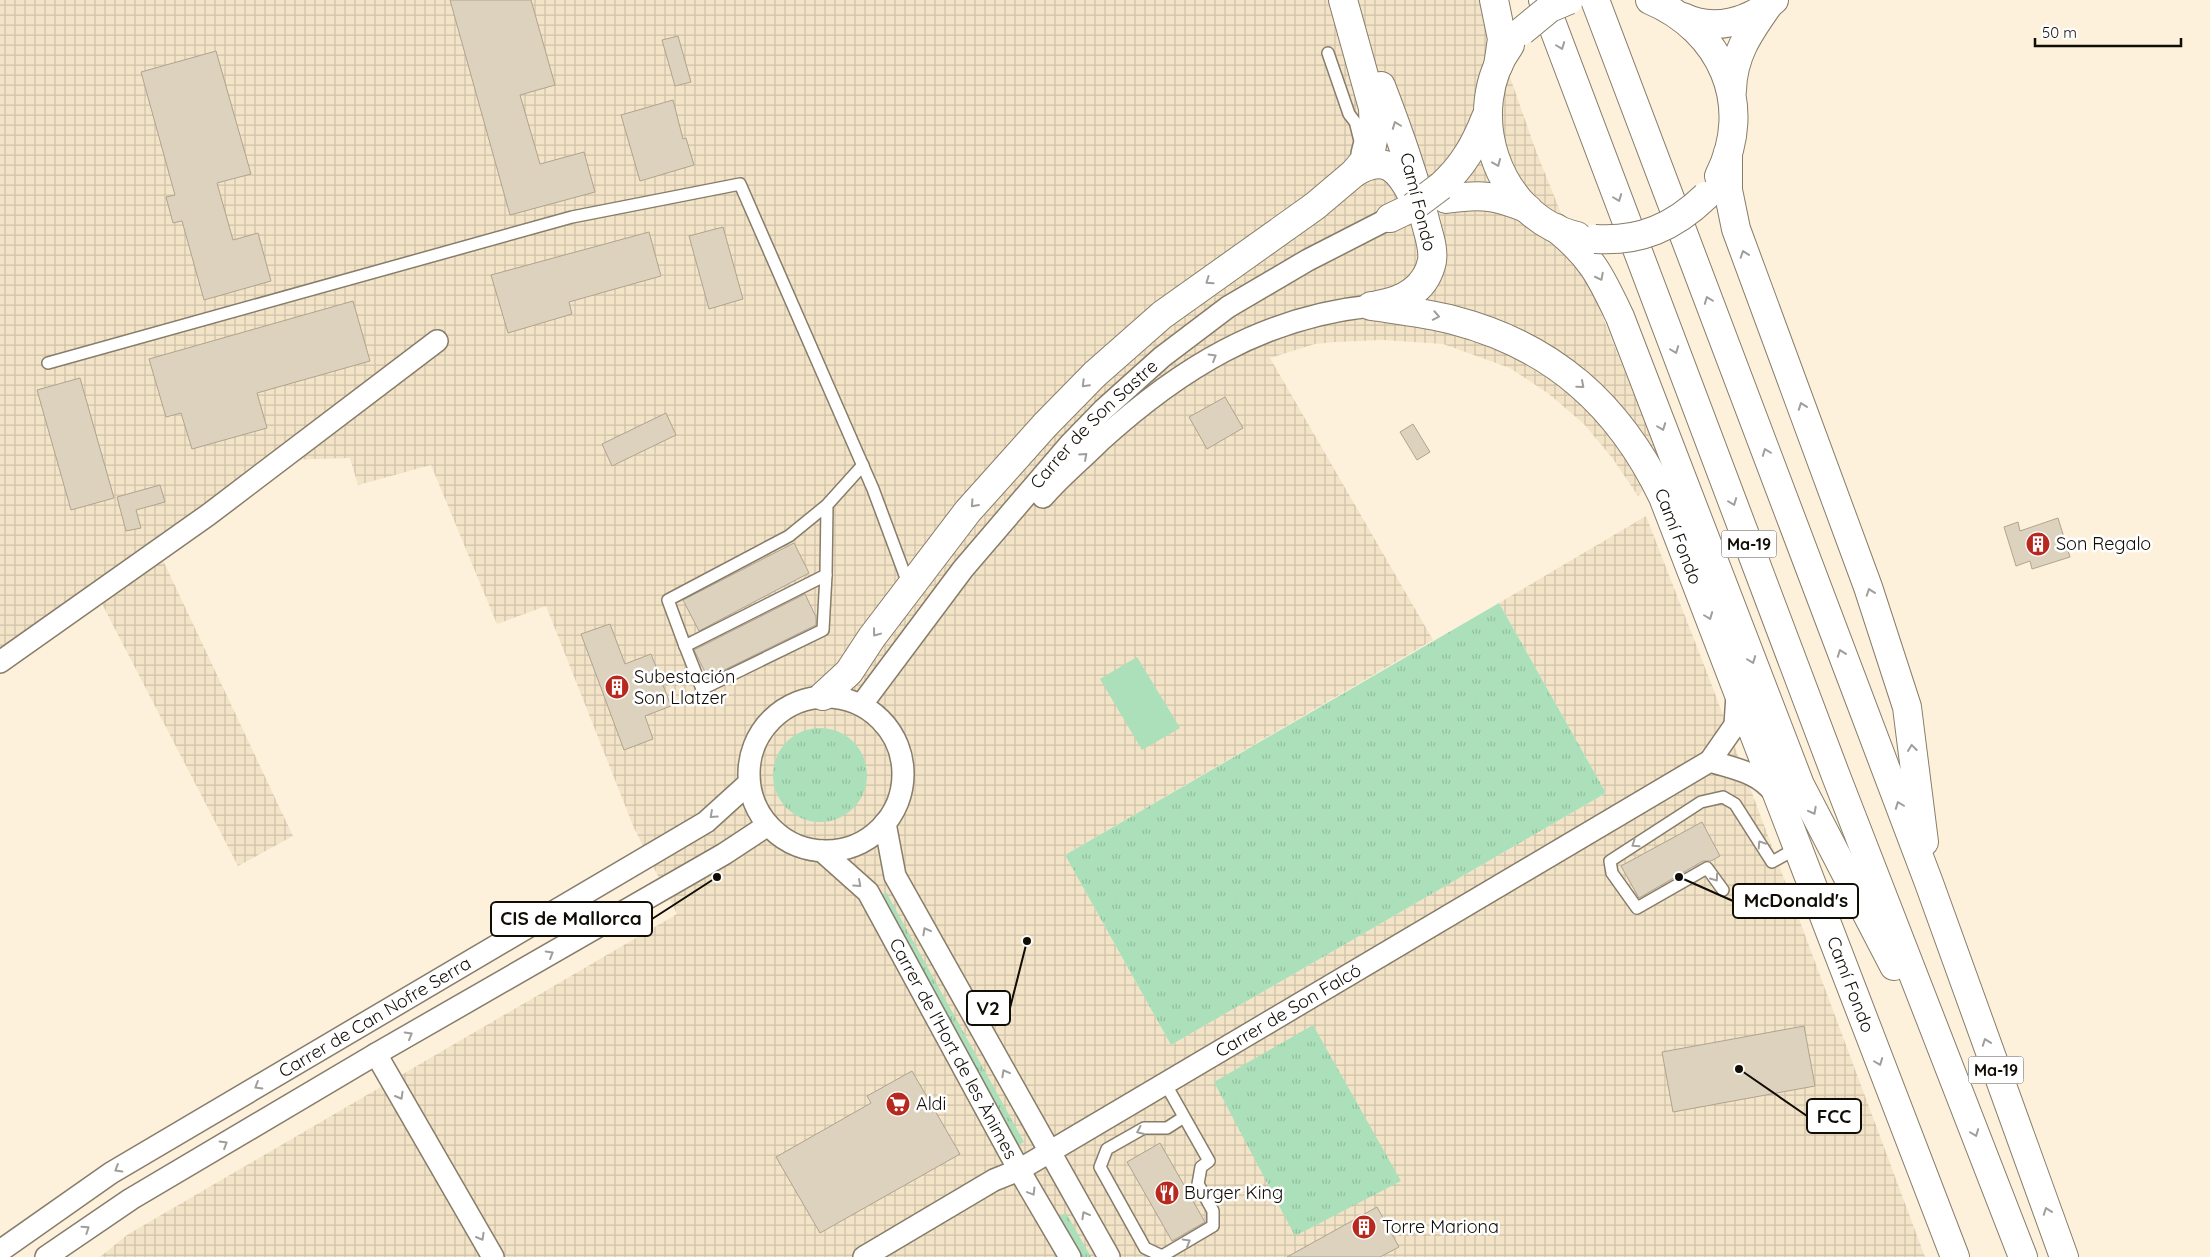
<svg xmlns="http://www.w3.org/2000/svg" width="2210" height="1257" viewBox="0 0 2210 1257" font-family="Quicksand,sans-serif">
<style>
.industrial{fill:url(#industrial-grid)}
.grass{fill:url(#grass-tufts)}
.pitch{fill:#abe0ba}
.building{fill:#ddd2bd;stroke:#afa490}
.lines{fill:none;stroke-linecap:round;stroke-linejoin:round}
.lane-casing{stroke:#877d6a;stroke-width:14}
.street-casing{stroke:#877d6a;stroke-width:24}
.secondary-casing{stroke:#877d6a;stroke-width:30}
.highway-casing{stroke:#877d6a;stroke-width:30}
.lane{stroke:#fff;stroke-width:11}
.street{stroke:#fff;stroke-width:21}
.secondary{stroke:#fff;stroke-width:28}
.highway{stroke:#fff;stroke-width:28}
.secondary-bridge-casing{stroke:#877d6a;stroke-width:30;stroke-linecap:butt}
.secondary-bridge{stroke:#fff;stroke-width:28}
.oneway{stroke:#9f9e9b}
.labels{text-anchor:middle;stroke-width:5;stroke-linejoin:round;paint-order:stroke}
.shield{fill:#fff;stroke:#585551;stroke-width:1}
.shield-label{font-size:16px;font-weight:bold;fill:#100c06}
.street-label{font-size:18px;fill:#100c06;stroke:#fff}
.poi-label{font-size:18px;fill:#100c06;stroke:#fff;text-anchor:start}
.leader{fill:none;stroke:#100c06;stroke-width:2}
.callout-dot{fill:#100c06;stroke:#fff;stroke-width:2}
.callout{fill:#fff;stroke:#100c06;stroke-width:2}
.callout-label{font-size:19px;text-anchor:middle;font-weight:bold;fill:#100c06}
</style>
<defs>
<pattern id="industrial-grid" width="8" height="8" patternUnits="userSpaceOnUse" patternTransform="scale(1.25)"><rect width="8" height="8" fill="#f3e4c8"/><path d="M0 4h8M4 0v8" fill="none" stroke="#cfc2aa"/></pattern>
<pattern id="grass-tufts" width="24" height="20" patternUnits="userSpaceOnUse" patternTransform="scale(1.25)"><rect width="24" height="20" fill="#abe0ba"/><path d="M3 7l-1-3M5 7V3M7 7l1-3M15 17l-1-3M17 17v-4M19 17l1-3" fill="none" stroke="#92bf9e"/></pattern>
</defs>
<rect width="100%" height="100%" fill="#fdf1dc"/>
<polygon class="industrial" points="0,0 1483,0 1536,151 1663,467 1638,496 1613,459 1584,424 1549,394 1510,368 1443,344 1383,340 1335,342 1315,344 1270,358 1433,640 1065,855 1171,1045 1606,793 1499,603 1646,516 1711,683 1925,1257 100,1257 127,1235 677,914 634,828 546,606 497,624 431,465 358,485 350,458 283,460 160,554 293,836 238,866 101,602 0,674"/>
<g class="grass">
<polygon points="1499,603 1606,793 1171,1045 1065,855"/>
<circle cx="820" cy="775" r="47"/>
<polygon points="886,892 1024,1142 1017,1146 879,897"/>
<polygon points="1313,1025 1401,1181 1295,1236 1214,1082"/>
<polygon points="1066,1213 1091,1257 1081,1257 1059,1217"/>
</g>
<polygon class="pitch" points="1137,657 1180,728 1142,750 1100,679"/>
<g class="building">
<polygon points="450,0 531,0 555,85 520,95 540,164 584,152 595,192 510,215"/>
<polygon points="678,36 691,82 675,86 662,40"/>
<polygon points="216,51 251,174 217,183 233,240 258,233 271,281 204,300 182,221 173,223 166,197 175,195 141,72"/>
<polygon points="673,100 683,139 686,138 694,165 640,181 621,115"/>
<polygon points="723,227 743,299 709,309 689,236"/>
<polygon points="649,232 661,276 569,302 572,314 508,333 491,275"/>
<polygon points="353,301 370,361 257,393 267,428 192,449 181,413 166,417 149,359"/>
<polygon points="80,378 114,498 71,510 37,390"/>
<polygon points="1225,397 1243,428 1207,449 1189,417"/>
<polygon points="666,413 676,435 612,466 602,444"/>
<polygon points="1413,424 1430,452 1417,460 1400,432"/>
<polygon points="160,485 165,502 136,510 141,528 126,531 117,497"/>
<polygon points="2058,518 2070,557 2032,569 2030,561 2016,566 2004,527 2018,522 2020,531"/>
<polygon points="794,543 809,573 699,631 683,600"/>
<polygon points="805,594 816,617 816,625 708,678 694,650"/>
<polygon points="610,624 625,664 651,654 671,706 645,716 653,739 624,750 581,634"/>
<polygon points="1702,822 1720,856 1711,861 1703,861 1639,898 1621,866"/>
<polygon points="1804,1026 1815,1086 1673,1112 1662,1052"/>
<polygon points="912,1071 960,1154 820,1233 776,1157 871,1103 867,1096"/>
<polygon points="1160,1143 1205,1222 1172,1241 1127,1162"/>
<polygon points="1377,1207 1399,1247 1380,1257 1287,1257"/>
</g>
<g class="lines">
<defs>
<g id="lane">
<polyline points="1328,53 1349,114 1362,131"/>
<polyline points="1356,125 1360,141 1357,153"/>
<polyline points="48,363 572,217 740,184 873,489 909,586"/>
<polyline points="827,505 826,575 685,646 668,600 789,536 827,505 863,465"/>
<polyline points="685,646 702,689 823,630 826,575"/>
<polyline points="1723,890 1707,868 1637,908 1612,873 1610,861 1701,802 1723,797 1735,804 1772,862 1797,848"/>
<polyline points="1165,1083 1209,1161 1201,1167 1198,1184 1213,1211 1213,1226 1162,1256 1145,1248 1100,1167 1107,1149 1144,1128 1167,1128 1184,1117"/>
</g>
<g id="street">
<path d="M1043,497C1060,477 1081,460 1100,441C1179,369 1263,317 1371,306"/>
<polyline points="0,662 208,515 437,341"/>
<circle cx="826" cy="774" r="77"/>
<path id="s1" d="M862,704L963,569L1070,444L1103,410L1162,357L1228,307L1308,260L1390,218"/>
<path d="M1710,761C1735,769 1759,772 1775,794"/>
<polyline points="885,823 895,876 1109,1257"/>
<path id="s2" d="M822,851L868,892L1019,1170L1070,1257"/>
<polyline points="376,1054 493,1257"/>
<path id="s3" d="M0,1251L111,1173L706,822L749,783"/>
<polyline points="46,1257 131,1199 376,1054 724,854 768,825"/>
<path id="s4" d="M864,1257L994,1180L1019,1170L1710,761L1735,725L1737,695"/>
</g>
<g id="secondary">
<path d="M1650,0C1721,30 1755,104 1719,176"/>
<path d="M1683,17C1713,32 1750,22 1774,0"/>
<path d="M1510,45C1462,110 1496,217 1577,236"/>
<path d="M1732,90C1733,56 1748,34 1767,7"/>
<path d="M1354,173C1385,153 1399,169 1413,197"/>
<path d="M1441,186C1463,166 1475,145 1486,117"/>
<path d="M1446,199C1481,194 1495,195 1528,209"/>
<polyline points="1390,218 1413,207"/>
<path d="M1377,305C1404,301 1426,289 1432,261C1434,247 1428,233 1425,220C1414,174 1398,130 1381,86"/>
<path id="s5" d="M1371,306C1398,310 1427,313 1453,320C1553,346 1619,405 1663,497L1955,1257"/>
<polyline points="823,696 849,672 872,637 968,511 1045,425 1095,374 1162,315 1315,206 1354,173 1364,161 1371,150 1374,135 1373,108 1343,0"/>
</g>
<g id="highway">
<polyline points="1494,0 1502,39 1498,66"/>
<polyline points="1543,0 1836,776 2023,1257"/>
<polyline points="1595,0 1929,883 2064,1257"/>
<polyline points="1658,0 1668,8"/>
<polyline points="1728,153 1728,190 1736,229 1868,587 1907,707 1924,842"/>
<path d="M1556,228C1592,257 1601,277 1620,317L1800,785L1894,966"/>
</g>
</defs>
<use href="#lane" class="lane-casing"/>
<use href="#street" class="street-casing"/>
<use href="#secondary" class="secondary-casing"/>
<use href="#highway" class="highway-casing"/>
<use href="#lane" class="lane"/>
<use href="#street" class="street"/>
<use href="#secondary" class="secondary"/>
<use href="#highway" class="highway"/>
<defs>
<g id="secondary-bridge">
<polyline points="1522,31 1550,8 1569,0"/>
<polyline points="1413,207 1441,186"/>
<path d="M1595,239C1640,242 1674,227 1706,196"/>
</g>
</defs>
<use href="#secondary-bridge" class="secondary-bridge-casing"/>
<use href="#secondary-bridge" class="secondary-bridge"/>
</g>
<defs><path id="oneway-chevron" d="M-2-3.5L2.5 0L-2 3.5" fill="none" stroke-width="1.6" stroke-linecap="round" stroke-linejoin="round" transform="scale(1.25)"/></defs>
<g class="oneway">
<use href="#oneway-chevron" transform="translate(1561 46) rotate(69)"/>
<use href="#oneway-chevron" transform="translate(1396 125) rotate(-111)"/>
<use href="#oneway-chevron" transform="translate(1497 163) rotate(67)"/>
<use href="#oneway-chevron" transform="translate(1618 198) rotate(69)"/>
<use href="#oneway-chevron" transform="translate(1744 254) rotate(-109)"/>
<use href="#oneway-chevron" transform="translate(1600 277) rotate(63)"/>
<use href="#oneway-chevron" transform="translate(1209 281) rotate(145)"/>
<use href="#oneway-chevron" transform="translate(1708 300) rotate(-111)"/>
<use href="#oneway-chevron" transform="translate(1436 316) rotate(11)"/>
<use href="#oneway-chevron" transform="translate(1675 350) rotate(69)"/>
<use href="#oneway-chevron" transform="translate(1213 357) rotate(-31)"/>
<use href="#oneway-chevron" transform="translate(1085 384) rotate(135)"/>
<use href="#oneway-chevron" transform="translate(1581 385) rotate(41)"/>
<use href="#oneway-chevron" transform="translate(1802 406) rotate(-110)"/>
<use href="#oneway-chevron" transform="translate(1662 427) rotate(69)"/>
<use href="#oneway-chevron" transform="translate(1766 452) rotate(-111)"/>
<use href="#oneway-chevron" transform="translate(1084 456) rotate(-42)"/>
<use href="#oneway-chevron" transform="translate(1733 502) rotate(69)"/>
<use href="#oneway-chevron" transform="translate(974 504) rotate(132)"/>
<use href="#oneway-chevron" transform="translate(1870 592) rotate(-109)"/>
<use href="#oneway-chevron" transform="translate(1709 616) rotate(69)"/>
<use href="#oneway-chevron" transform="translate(876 633) rotate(127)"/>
<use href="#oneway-chevron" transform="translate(1841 653) rotate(-110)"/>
<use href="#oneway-chevron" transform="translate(1752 660) rotate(69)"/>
<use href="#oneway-chevron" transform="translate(1912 748) rotate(-97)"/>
<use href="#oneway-chevron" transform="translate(1899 805) rotate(-111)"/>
<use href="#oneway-chevron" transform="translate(1813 811) rotate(62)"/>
<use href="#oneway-chevron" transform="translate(713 815) rotate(138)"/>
<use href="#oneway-chevron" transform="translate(1635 844) rotate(146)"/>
<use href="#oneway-chevron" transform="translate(1761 844) rotate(-123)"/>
<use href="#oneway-chevron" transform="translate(1715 878) rotate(54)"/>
<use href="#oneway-chevron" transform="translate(858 884) rotate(42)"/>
<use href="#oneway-chevron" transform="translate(926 931) rotate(-119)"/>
<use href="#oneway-chevron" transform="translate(550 954) rotate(-30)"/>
<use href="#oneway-chevron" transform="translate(409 1035) rotate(-30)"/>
<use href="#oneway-chevron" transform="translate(1986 1042) rotate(-110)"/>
<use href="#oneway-chevron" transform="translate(1879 1062) rotate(69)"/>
<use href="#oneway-chevron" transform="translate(1005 1073) rotate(-119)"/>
<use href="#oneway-chevron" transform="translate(258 1086) rotate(149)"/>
<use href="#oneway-chevron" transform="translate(400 1096) rotate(60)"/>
<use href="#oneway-chevron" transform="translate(1140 1131) rotate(156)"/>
<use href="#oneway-chevron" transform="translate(1975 1133) rotate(69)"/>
<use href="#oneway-chevron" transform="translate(224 1144) rotate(-31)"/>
<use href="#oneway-chevron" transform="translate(118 1169) rotate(149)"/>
<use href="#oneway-chevron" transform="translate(1032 1192) rotate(59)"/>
<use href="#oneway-chevron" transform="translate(2047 1211) rotate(-110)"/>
<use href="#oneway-chevron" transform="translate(1085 1215) rotate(-119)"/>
<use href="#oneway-chevron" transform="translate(86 1229) rotate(-34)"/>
<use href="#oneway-chevron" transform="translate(481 1237) rotate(60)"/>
<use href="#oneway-chevron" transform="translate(1187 1242) rotate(-30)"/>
</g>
<defs>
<symbol id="building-disc" viewBox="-11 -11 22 22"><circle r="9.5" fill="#b7291e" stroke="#fff"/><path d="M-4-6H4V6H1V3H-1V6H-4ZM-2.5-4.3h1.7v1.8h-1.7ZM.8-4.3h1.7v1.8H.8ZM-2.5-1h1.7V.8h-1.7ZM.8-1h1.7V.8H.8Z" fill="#fff"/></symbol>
<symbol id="supermarket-disc" viewBox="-11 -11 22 22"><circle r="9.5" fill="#b7291e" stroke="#fff"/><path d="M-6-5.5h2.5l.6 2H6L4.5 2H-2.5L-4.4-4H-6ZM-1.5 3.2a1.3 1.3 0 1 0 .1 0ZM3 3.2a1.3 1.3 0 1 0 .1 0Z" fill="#fff"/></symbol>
<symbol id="restaurant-disc" viewBox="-11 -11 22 22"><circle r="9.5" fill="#b7291e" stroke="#fff"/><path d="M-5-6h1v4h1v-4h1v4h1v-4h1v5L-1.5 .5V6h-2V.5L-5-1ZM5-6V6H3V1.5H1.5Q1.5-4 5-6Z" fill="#fff"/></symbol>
</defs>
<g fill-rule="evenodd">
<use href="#building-disc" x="2024" y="530" width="28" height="28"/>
<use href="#building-disc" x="603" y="673" width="28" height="28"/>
<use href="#supermarket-disc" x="884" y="1090" width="28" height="28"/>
<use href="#restaurant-disc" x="1153" y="1179" width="28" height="28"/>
<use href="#building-disc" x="1350" y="1213" width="28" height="28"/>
</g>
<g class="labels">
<g class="shield">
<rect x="1721.5" y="530.5" width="55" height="27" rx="4"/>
<rect x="1968.5" y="1056.5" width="55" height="27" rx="4"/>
</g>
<g class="shield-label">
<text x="1749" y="550">Ma-19</text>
<text x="1996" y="1076">Ma-19</text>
</g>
<g class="street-label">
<text transform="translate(1418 202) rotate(76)" y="6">Camí Fondo</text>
<text dy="6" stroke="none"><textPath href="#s1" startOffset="364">Carrer de Son Sastre</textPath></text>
<text dy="6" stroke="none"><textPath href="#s5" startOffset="410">Camí Fondo</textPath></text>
<text dy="6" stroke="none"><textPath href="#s5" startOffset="890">Camí Fondo</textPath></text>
<text dy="6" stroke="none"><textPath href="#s4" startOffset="491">Carrer de Son Falcó</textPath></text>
<text dy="6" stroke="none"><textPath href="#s3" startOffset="442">Carrer de Can Nofre Serra</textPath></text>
<text dy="6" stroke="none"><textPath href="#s2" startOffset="240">Carrer de l'Hort de les Ànimes</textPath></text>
</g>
<g class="poi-label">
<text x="2056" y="550">Son Regalo</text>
<text x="634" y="683">Subestación<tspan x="634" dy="21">Son Llatzer</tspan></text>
<text x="916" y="1110">Aldi</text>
<text x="1184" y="1199">Burger King</text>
<text x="1382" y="1233">Torre Mariona</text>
</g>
</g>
<path class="leader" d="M1679 877L1733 901M717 877L652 919M1027 941L1010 1008M1739 1069L1807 1116"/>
<g class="callout-dot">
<circle cx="1679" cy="877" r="5"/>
<circle cx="717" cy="877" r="5"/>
<circle cx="1027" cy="941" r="5"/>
<circle cx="1739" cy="1069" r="5"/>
</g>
<g class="callout">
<rect x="1733" y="884" width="125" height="34" rx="5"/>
<rect x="491" y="902" width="161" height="34" rx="5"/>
<rect x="967" y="991" width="43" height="34" rx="5"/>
<rect x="1807" y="1099" width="54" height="34" rx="5"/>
</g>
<g class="callout-label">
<text x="1796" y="907">McDonald's</text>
<text x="571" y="925">CIS de Mallorca</text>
<text x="988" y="1015">V2</text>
<text x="1834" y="1123">FCC</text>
</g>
<path d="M2035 38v8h146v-8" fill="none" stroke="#100c06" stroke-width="2.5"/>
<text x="2042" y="38" font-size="15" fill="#100c06" stroke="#ffffff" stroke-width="4" paint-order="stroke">50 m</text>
</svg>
